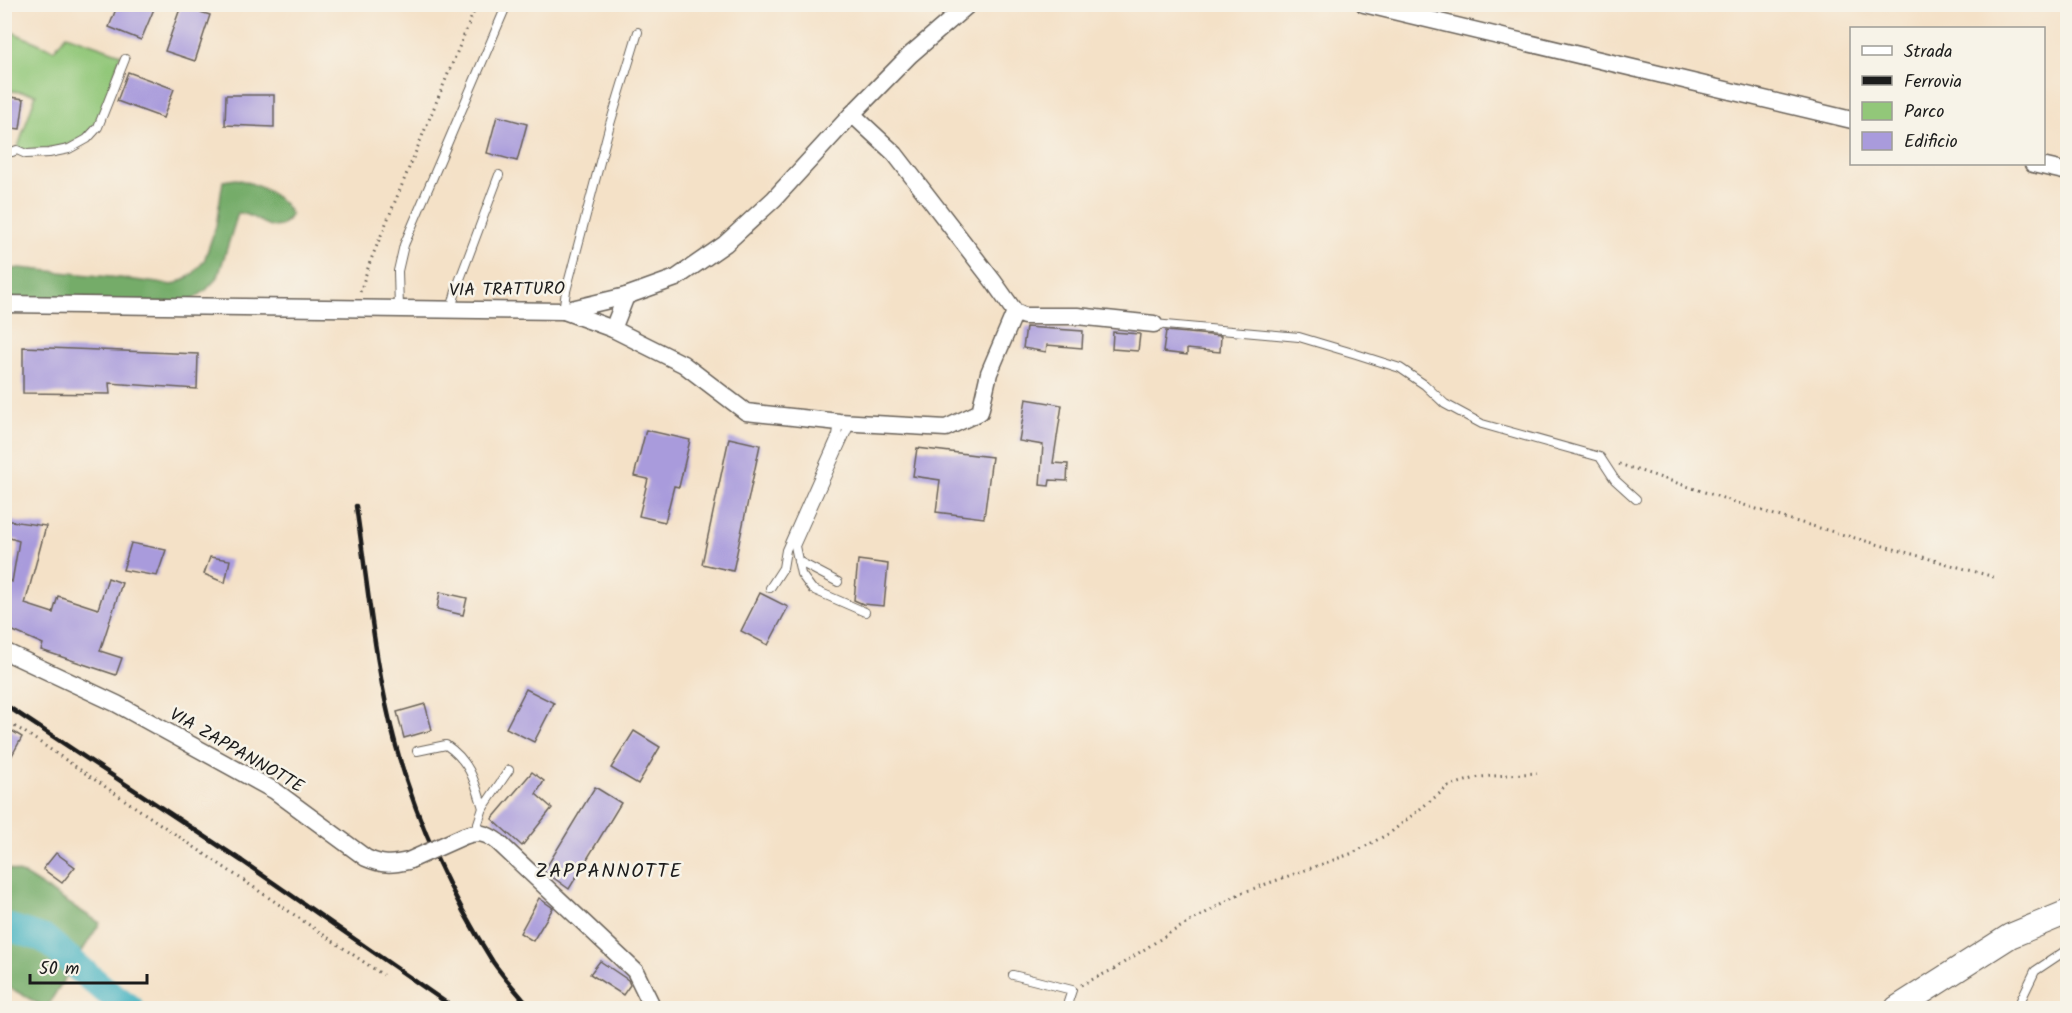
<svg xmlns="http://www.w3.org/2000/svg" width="2072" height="1013" viewBox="0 0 2072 1013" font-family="Kalam,sans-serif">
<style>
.green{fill:#92c779;stroke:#57724a;stroke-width:1.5}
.forest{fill:#75ac69;stroke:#486442;stroke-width:1.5}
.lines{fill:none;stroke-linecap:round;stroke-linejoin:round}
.river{stroke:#44b2c1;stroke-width:28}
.building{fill:#a99bdc}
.service-casing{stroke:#686158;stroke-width:10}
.minor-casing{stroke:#686158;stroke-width:19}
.secondary-casing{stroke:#686158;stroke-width:26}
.path{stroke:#686158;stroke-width:3;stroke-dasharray:1.5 4.5;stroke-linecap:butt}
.service{stroke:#fff;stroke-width:8}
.minor{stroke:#fff;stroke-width:16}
.secondary{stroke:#fff;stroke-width:24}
.rail{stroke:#1c1c1c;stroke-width:4.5}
.minor-bridge-casing{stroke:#686158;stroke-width:19;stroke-linecap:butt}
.minor-bridge{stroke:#fff;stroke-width:16}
.labels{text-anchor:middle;stroke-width:5;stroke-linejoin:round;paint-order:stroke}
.street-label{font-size:18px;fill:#1c1c1c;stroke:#f7f3e8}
.neighbourhood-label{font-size:20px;letter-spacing:1.5px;fill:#1c1c1c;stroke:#f7f3e8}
</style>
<rect width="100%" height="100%" fill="#f7f3e8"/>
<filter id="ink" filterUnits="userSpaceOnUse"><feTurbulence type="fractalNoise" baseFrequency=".0167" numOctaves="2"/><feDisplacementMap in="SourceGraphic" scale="12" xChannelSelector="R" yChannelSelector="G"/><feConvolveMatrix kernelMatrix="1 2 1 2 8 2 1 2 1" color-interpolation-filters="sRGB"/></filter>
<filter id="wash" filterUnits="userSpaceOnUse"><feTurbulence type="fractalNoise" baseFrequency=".008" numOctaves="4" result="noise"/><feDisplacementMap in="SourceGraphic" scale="24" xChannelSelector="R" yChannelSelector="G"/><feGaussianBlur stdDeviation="1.35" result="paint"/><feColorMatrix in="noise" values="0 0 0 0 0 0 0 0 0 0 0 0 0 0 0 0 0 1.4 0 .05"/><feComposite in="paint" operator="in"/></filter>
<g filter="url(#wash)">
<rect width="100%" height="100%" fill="#f4e1c7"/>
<path class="green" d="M5,29L54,50L66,35L121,54C113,77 105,115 89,132C72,150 39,151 17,150L36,94L5,90Z"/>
<g class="forest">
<path d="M236,179C255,183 284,196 291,215C274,243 257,212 238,213L218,277L206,290L188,303L5,300V270L20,268L120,278L173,285L192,275L204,261L216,226L223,181Z"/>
<polygon points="5,868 23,874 100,923 46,1008 5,985"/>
</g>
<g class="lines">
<polyline class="river" points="4,926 45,939 101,987 130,1008"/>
</g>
<g id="blocks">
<g class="building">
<polygon points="118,4 156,4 141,40 109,27"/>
<polygon points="181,6 210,15 195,61 165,51"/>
<polygon points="128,72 174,89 163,118 117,101"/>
<polygon points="226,95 274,95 274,127 225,125"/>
<polygon points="4,96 24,99 20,129 4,127"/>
<polygon points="497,116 527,124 517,161 487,153"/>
<polygon points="1026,327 1083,331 1082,348 1047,345 1046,352 1023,348"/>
<polygon points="1166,331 1221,336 1220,352 1187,349 1187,355 1163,352"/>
<polygon points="1113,332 1140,334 1138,351 1112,349"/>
<polygon points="23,347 198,354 197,389 109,383 110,394 23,393"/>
<polygon points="1026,399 1062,405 1053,463 1068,464 1067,481 1050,480 1049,486 1040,485 1043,445 1019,441"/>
<polygon points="646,430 690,440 679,487 674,486 665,522 639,516 648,479 634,476"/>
<polygon points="729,438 760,445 733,571 702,564"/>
<polygon points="917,448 992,457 984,518 936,512 940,480 913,476"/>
<polygon points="4,520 46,526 25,604 53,613 58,596 98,609 108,578 122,583 100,651 122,658 116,675 41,650 43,644 4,627 4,577 12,582 19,541 4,536"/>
<polygon points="131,543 166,550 157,576 123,570"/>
<polygon points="210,557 230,560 225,583 204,574"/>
<polygon points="858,560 888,564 884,606 863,604 854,600"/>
<polygon points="440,592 467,598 463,615 437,609"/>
<polygon points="760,593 788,607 768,645 741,631"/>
<polygon points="526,689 554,703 534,742 506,728"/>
<polygon points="425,704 432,730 404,738 397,712"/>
<polygon points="4,726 22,737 4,770"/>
<polygon points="634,731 660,747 638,784 611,768"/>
<polygon points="532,772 544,781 536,794 552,808 522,846 492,819"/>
<polygon points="595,787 621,803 569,889 544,871"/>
<polygon points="56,853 75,867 62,883 43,869"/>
<polygon points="539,898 553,908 533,941 520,933"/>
<polygon points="600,961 628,980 630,985 623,995 590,974"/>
</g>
</g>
</g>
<g filter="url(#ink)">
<use href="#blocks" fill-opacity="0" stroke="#686158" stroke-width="1.5"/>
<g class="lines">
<defs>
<g id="service">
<polyline points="4,151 12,152 17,150 26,154 49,153 69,149 87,139 98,127 125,59"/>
<polyline points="399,309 398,271 404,245 507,4"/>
<polyline points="451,310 457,287 499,175"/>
<polyline points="563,311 566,291 610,124 638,32"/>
<polyline points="1154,324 1299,337 1356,354 1400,368 1425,385 1445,404 1482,424 1600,457 1615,480 1636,499"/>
<polyline points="851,422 795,546 801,574 812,589 865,612"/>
<polyline points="798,561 838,582"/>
<polyline points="770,588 783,568 786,550 837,435 839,422"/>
<path d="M417,751L446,745C470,761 475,782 483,808"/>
<polyline points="475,832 483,808 509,770"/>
<polyline points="1013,975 1072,990 1066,1008"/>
<polyline points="2023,1008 2021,1000 2035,971 2068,949"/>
</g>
<g id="minor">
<polyline points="1364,4 1852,120"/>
<polyline points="852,114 895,154 993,281 1015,312 1024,316 1077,316 1154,324"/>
<polyline points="2033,164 2068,172"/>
<polyline points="4,304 563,311 626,296 676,278 725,244 774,199 852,114 910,55 969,4"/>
<polyline points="564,311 613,329 683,364 746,412 839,422 946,428 980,412 989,373 1015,312"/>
<polyline points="613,329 626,296"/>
<path d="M4,651L117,704L275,791L366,858C382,865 391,865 408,861"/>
<path d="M464,836C478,831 486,833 498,842L635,971L653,1008"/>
</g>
<polyline id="secondary" points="1897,1008 2010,936 2068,912"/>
</defs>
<use href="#service" class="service-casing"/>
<use href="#minor" class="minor-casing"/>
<use href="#secondary" class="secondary-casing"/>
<g class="path">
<polyline points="360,292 370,262 477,4"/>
<polyline points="1619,464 1784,518 1994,577"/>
<polyline points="4,721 23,731 383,975"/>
<polyline points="1081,985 1114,969 1168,934 1241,893 1353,853 1390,833 1449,786 1479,777 1537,773"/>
</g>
<use href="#service" class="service"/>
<use href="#minor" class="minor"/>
<use href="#secondary" class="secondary"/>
<g class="rail">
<path d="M356,506C368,585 375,669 396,746C417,823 450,894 493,962C504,978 518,993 530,1008"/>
<polyline points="4,704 242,861 454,1008"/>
</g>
<defs>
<polyline id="minor-bridge" points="408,861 464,836"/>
</defs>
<use href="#minor-bridge" class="minor-bridge-casing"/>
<use href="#minor-bridge" class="minor-bridge"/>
</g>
</g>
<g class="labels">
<g class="street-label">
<text transform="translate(507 289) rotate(-1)" y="6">VIA TRATTURO</text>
<text transform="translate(237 750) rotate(30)" y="6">VIA ZAPPANNOTTE</text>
</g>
<g class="neighbourhood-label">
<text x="609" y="877">ZAPPANNOTTE</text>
</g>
</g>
<rect width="2072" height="1013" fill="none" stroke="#f7f3e8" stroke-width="24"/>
<rect x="1850" y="27" width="195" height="138" fill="#f7f3e8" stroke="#9f9d96" stroke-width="1.5"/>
<rect x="1862" y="46" width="30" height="9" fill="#ffffff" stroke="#9f9d96" stroke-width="1.5"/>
<text x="1904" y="57" font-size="18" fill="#1c1c1c">Strada</text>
<rect x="1862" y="76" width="30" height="9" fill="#1c1c1c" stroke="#9f9d96" stroke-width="1.5"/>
<text x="1904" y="87" font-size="18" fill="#1c1c1c">Ferrovia</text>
<rect x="1862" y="102" width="30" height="18" fill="#92c779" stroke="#9f9d96" stroke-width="1.5"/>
<text x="1904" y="117" font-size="18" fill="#1c1c1c">Parco</text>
<rect x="1862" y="132" width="30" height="18" fill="#a99bdc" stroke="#9f9d96" stroke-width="1.5"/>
<text x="1904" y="147" font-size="18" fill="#1c1c1c">Edificio</text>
<path d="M30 974v9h117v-9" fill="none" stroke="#1c1c1c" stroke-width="3"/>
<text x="39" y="974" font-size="18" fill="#1c1c1c" stroke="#f7f3e8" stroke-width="4.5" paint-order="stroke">50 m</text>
</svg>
